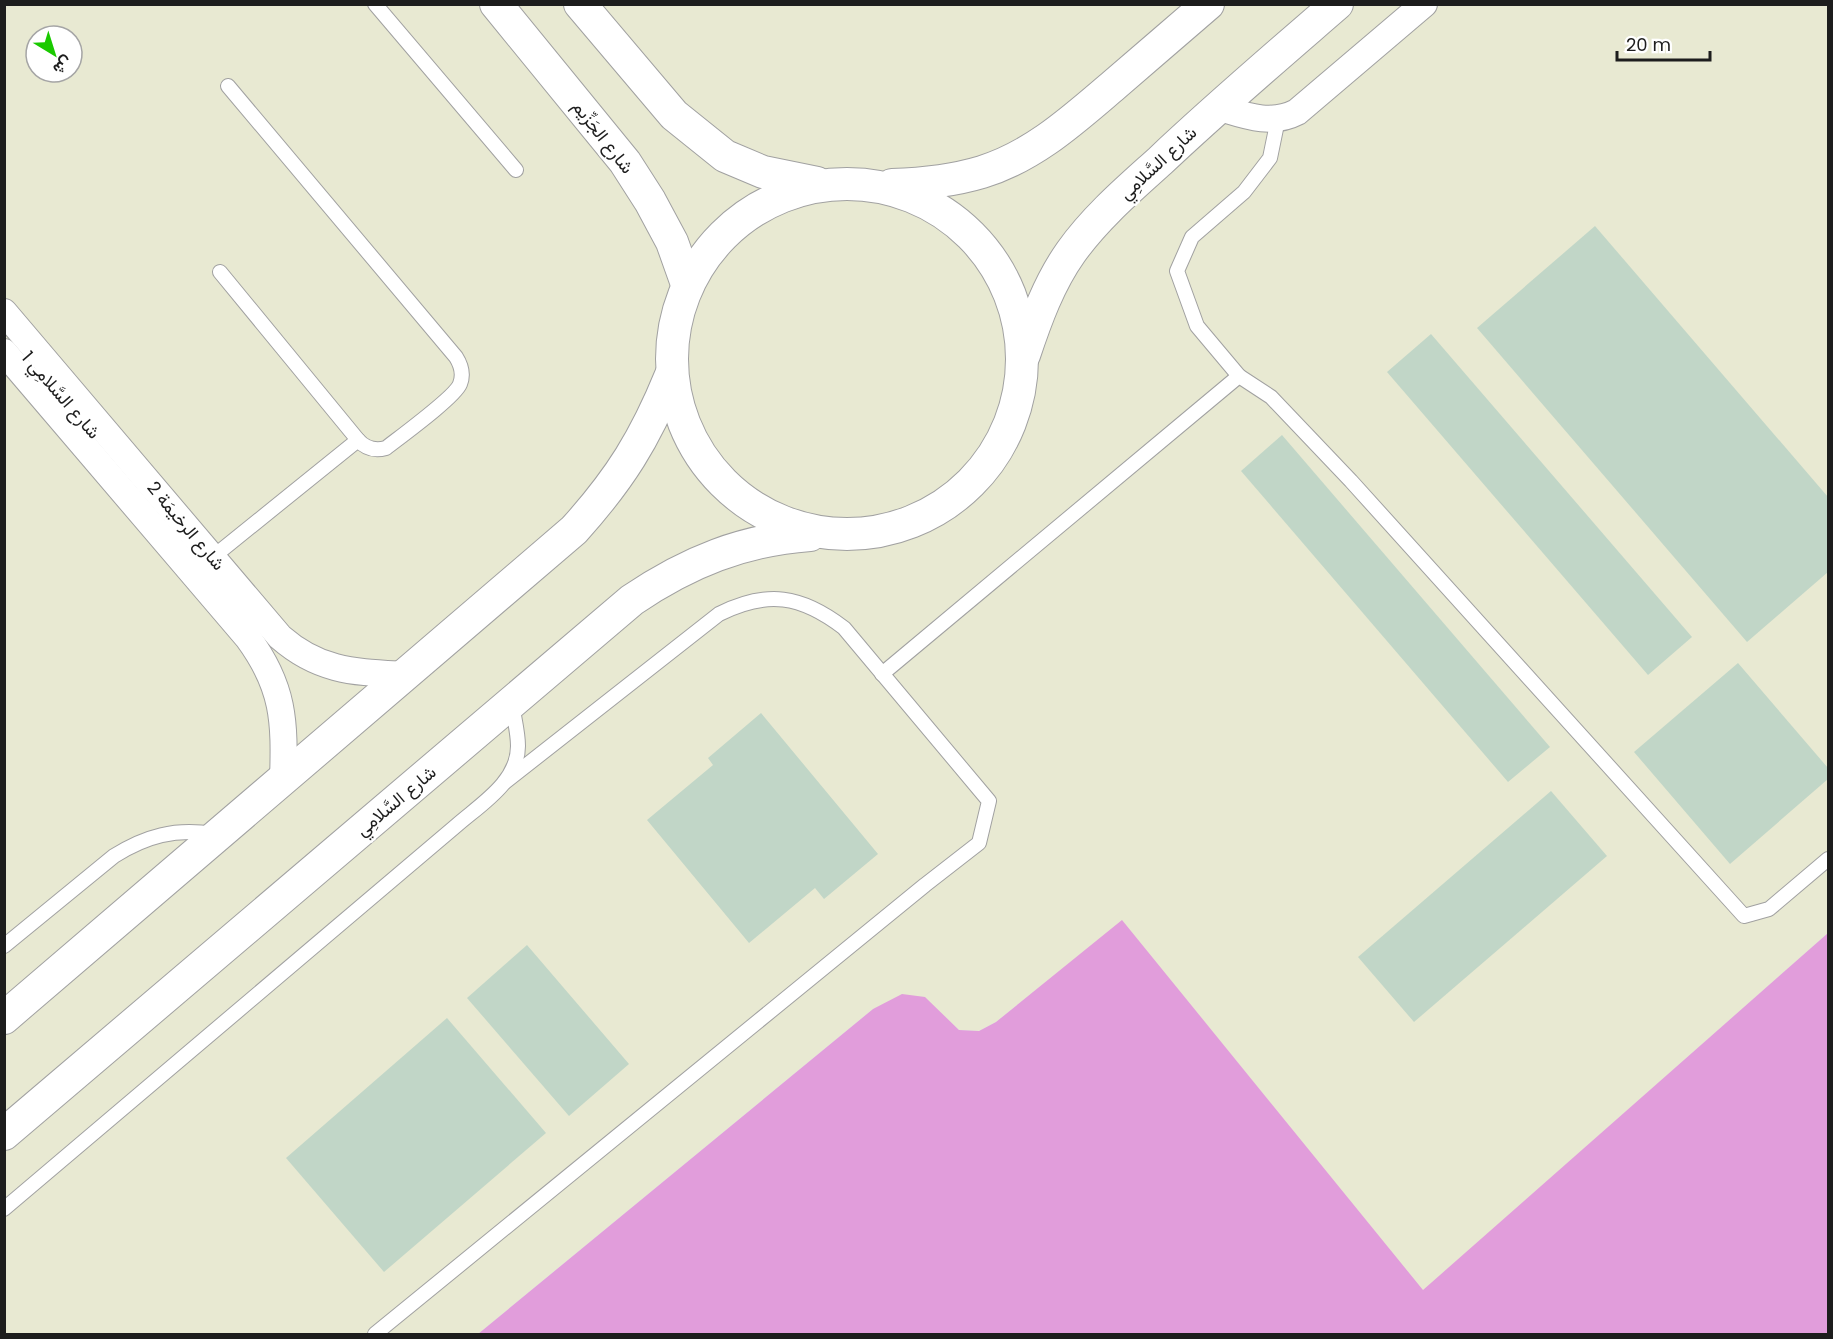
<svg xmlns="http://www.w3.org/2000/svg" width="1833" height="1339" viewBox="0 0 1833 1339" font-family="Poppins,Vazirmatn,sans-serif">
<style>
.industrial{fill:#e8e9d2;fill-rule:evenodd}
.water{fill:#e19ddb}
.building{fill:#c1d6c7}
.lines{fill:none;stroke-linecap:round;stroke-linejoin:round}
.service-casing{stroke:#a1a1a1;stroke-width:16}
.minor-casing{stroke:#a1a1a1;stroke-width:28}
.tertiary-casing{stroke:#a1a1a1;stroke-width:34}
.service{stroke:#fff;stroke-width:14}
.minor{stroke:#fff;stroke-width:26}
.tertiary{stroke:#fff;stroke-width:32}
.labels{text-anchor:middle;stroke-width:5;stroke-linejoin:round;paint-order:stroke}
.street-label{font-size:18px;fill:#1d1d1d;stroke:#fff}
</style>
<rect width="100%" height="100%" fill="#e1efe9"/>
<path class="industrial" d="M5,5H1828V933L1423,1291L1122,921L996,1022L979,1031L959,1030L924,997L873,1009L478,1334H5ZM36,36H72V72H36Z"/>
<polygon class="water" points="1122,920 1423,1290 1828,933 1828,1334 478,1334 873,1009 902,994 925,997 959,1030 979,1031 996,1022"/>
<g class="building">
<polygon points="1595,226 1828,497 1828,572 1747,642 1477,328"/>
<polygon points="1431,334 1692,637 1648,675 1387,372"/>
<polygon points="1282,435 1550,747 1508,782 1241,471"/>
<polygon points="1738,663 1828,768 1828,779 1730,864 1634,752"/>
<polygon points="761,713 878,854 824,899 815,888 749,943 647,820 713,765 708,758"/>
<polygon points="1551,791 1607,856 1414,1022 1358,957"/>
<polygon points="527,945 629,1064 569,1116 467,998"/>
<polygon points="447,1018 546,1133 384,1272 286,1158"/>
</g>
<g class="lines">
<defs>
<g id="service">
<polyline points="375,4 516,170"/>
<path d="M220,272L358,440C366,449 375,451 386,448C400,437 455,397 460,384C464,374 461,365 456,357L228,86"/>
<polyline points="1239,376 1197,326 1177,271 1192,237 1244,192 1270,158 1278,119"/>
<polyline points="213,557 358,440"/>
<polyline points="882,674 1239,376 1271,397 1351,481 1744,916 1769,909 1828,859"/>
<path d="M4,946L114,856C146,836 175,828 213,834"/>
<path d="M4,1209L457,825C481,804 518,782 518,746C518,732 514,718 512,704"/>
<path d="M375,1334L925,885L979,843L989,801L844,628C801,595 767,590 719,614L505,782"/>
</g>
<g id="minor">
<path d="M1217,107C1244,115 1270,126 1297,112L1424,4"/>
<path d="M4,312L280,637C320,672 355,672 406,675"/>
<path d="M4,352L248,638C284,687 285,721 283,780"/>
</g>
<g id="tertiary">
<polyline points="496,4 625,162 650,201 672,242 687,284"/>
<polyline points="580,4 674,115 725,156 763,172 817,183"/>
<circle cx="847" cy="359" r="175"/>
<path d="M892,185C923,184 952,181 982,172C1034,156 1074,119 1114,85C1145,58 1177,31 1208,4"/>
<path d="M1024,355C1036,319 1049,283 1071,252C1096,217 1129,189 1160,161C1217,107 1277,56 1337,4"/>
<path d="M4,1018L574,530C620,479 645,439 671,375"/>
<path d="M4,1134L632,600C688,562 743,540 810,535"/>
</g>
</defs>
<use href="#service" class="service-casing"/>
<use href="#minor" class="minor-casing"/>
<use href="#tertiary" class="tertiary-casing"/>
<use href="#service" class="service"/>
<use href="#minor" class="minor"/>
<use href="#tertiary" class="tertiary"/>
</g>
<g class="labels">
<g class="street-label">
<text transform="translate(603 137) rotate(52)" y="6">شارع الجَزِّيم</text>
<text transform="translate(1158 163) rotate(-43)" y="6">شارع السَّلامِي</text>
<text transform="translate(61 395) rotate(49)" y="6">شارع السَّلامِي 1</text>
<text transform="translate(186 526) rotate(50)" y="6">شارع الرخيمَة 2</text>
<text transform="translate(396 801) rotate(-40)" y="6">شارع السَّلامِي</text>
</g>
</g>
<rect width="1833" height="1339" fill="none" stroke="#1d1d1d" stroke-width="12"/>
<g transform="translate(54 54) rotate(142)"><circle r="28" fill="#ffffff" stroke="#a5a5a5" stroke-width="1.5"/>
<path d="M0-4.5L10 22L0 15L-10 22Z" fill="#1ac900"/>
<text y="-9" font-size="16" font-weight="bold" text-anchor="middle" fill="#1d1d1d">ش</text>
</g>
<path d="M1617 51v9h93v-9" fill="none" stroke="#1d1d1d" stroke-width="3"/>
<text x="1626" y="51" font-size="18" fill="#1d1d1d" stroke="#ffffff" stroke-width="4.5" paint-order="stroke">20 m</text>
</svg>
